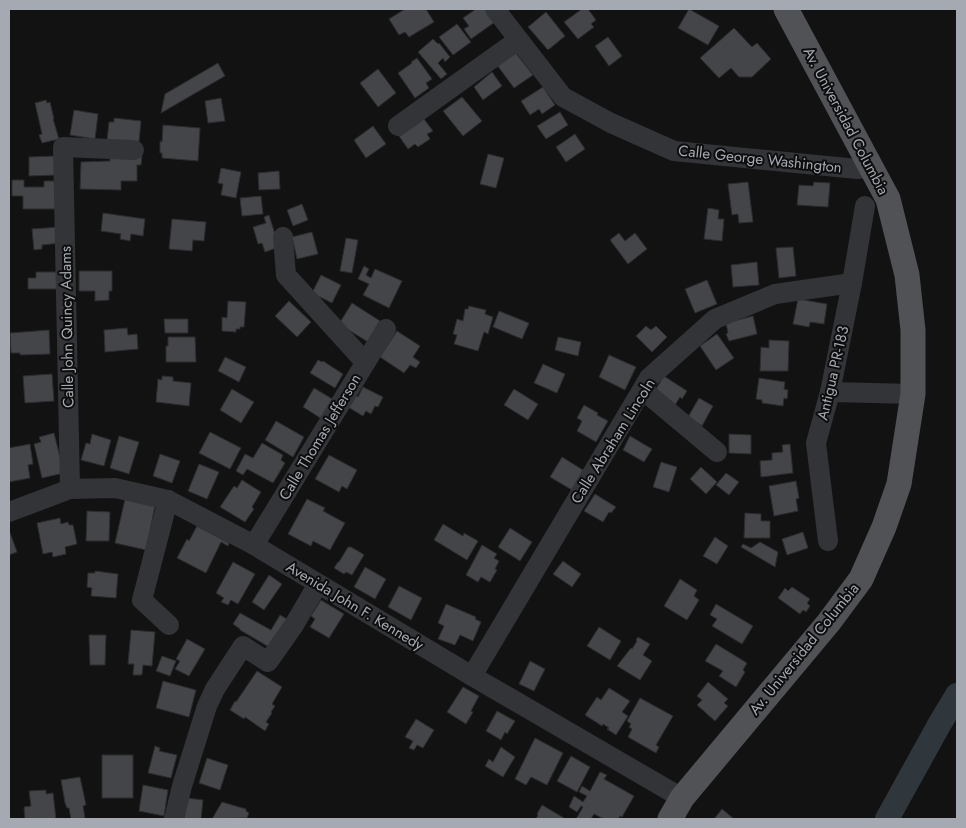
<svg xmlns="http://www.w3.org/2000/svg" width="966" height="828" viewBox="0 0 966 828" font-family="Jost,sans-serif">
<style>
.lines{fill:none;stroke-linecap:round;stroke-linejoin:round}
.river{stroke:#2f373c;stroke-width:24}
.building{fill:#444548;stroke:#2c2c2f}
.minor{stroke:#333438;stroke-width:20}
.major{stroke:#505256;stroke-width:25}
.labels{text-anchor:middle;stroke-width:4;stroke-linejoin:round;paint-order:stroke}
.street-label{font-size:15px;fill:#a5aab2;stroke:#0d0d0e}
</style>
<rect width="100%" height="100%" fill="#121213"/>
<g class="lines">
<polyline class="river" points="887,819 939,725 957,695"/>
</g>
<g class="building">
<polygon points="405,9 426,9 434,22 409,37 405,32 399,35 389,19"/>
<polygon points="476,9 486,9 495,22 471,39 464,29 469,26 463,18"/>
<polygon points="582,9 588,9 596,20 591,24 594,27 578,39 564,22"/>
<polygon points="689,9 719,26 708,45 678,28"/>
<polygon points="546,12 565,36 548,50 528,27"/>
<polygon points="457,24 471,42 453,55 439,37"/>
<polygon points="734,28 752,47 757,43 771,59 752,77 739,77 731,68 719,78 700,58"/>
<polygon points="608,37 622,56 609,66 595,46"/>
<polygon points="433,39 438,44 439,43 450,57 445,62 443,58 438,63 447,74 441,79 418,52"/>
<polygon points="515,52 533,75 514,88 497,65"/>
<polygon points="417,58 432,79 426,83 429,88 415,98 398,73 412,63 411,62"/>
<polygon points="218,63 225,76 161,113 165,94"/>
<polygon points="378,69 396,93 378,107 360,83"/>
<polygon points="492,72 502,86 483,100 474,87"/>
<polygon points="543,87 555,105 542,114 539,109 530,115 521,101"/>
<polygon points="462,97 482,121 463,136 443,111"/>
<polygon points="221,98 225,121 208,123 205,101"/>
<polygon points="46,100 47,103 50,102 54,119 53,119 59,139 42,143 39,135 42,134 35,103"/>
<polygon points="74,110 98,114 95,139 70,135"/>
<polygon points="560,112 568,125 546,139 537,126"/>
<polygon points="114,118 141,121 139,142 107,140 109,122 114,122"/>
<polygon points="424,119 433,131 427,134 430,139 418,147 415,144 408,149 399,136"/>
<polygon points="163,125 200,128 198,161 162,158 162,153 160,153 160,141 162,142"/>
<polygon points="373,126 386,144 366,158 354,140"/>
<polygon points="575,134 585,149 566,162 556,147"/>
<polygon points="488,154 504,158 496,188 480,184"/>
<polygon points="56,156 56,175 29,176 29,157"/>
<polygon points="110,156 142,156 141,165 137,165 137,181 121,181 121,190 80,189 81,162 110,161"/>
<polygon points="221,168 241,172 236,198 221,195 223,184 218,183"/>
<polygon points="279,171 280,189 259,190 258,173"/>
<polygon points="12,180 24,180 24,187 44,187 44,181 59,181 59,209 23,209 23,196 12,196"/>
<polygon points="748,182 753,222 739,223 738,214 732,215 728,184"/>
<polygon points="814,182 830,183 828,207 797,205 799,185 813,186"/>
<polygon points="261,196 263,214 242,216 240,198"/>
<polygon points="302,204 308,220 293,226 287,210"/>
<polygon points="708,208 719,210 718,219 724,219 722,241 704,239"/>
<polygon points="103,213 145,219 143,236 131,234 130,241 120,239 121,234 101,231"/>
<polygon points="269,215 279,247 265,252 262,243 258,244 253,227 266,223 264,217"/>
<polygon points="172,219 206,222 204,241 193,240 192,251 169,249"/>
<polygon points="59,227 61,243 42,245 42,249 34,250 32,229"/>
<polygon points="312,232 318,254 297,259 292,237"/>
<polygon points="619,233 625,241 635,233 647,249 628,264 610,240"/>
<polygon points="346,238 358,240 352,273 340,271"/>
<polygon points="793,247 796,276 779,278 776,248"/>
<polygon points="757,262 759,285 733,287 731,265"/>
<polygon points="364,266 369,269 366,275 371,278 375,269 402,281 389,308 363,295 369,284 358,279"/>
<polygon points="79,271 112,271 112,291 109,291 109,300 95,301 95,291 79,291"/>
<polygon points="36,272 60,272 60,289 28,289 28,278 36,278"/>
<polygon points="321,275 341,285 332,303 312,293"/>
<polygon points="707,280 717,304 695,313 685,289"/>
<polygon points="798,299 827,304 824,324 810,322 809,327 793,324"/>
<polygon points="228,301 246,302 244,327 240,327 240,329 236,329 236,332 222,331 222,317 227,318"/>
<polygon points="289,301 311,322 297,337 275,316"/>
<polygon points="352,303 380,321 368,342 339,324"/>
<polygon points="469,306 486,310 485,314 493,317 488,334 484,332 478,351 454,344 457,335 453,334 457,319 463,321 465,309 468,309"/>
<polygon points="499,311 529,323 522,339 493,327"/>
<polygon points="753,316 757,334 729,341 726,334 728,333 726,323"/>
<polygon points="164,319 188,319 188,333 165,333"/>
<polygon points="646,326 651,330 656,326 667,337 652,352 636,336"/>
<polygon points="127,328 128,335 137,334 138,349 105,352 104,330"/>
<polygon points="49,330 50,354 20,355 20,353 11,353 10,333"/>
<polygon points="397,331 420,346 413,357 420,362 416,368 410,365 404,373 380,357"/>
<polygon points="717,334 734,358 716,370 700,346"/>
<polygon points="168,337 195,337 196,362 166,362 166,346 168,346"/>
<polygon points="558,337 581,342 578,356 555,350"/>
<polygon points="769,340 789,341 788,371 760,371 761,347 769,348"/>
<polygon points="609,355 636,367 625,390 599,377"/>
<polygon points="225,357 246,367 239,382 218,371"/>
<polygon points="318,360 322,362 323,361 343,374 335,388 310,373"/>
<polygon points="543,364 565,374 557,393 534,383"/>
<polygon points="52,374 54,401 25,403 23,376"/>
<polygon points="162,376 173,377 173,381 191,383 189,406 156,402 158,379 162,380"/>
<polygon points="664,376 687,391 682,399 680,397 675,405 654,392"/>
<polygon points="759,378 785,382 784,389 788,390 787,399 784,398 783,406 762,403 762,400 756,399"/>
<polygon points="363,387 383,397 378,407 375,406 371,414 366,411 363,416 348,407 354,395 358,397"/>
<polygon points="314,388 334,400 322,419 303,407"/>
<polygon points="232,389 254,402 241,423 220,410"/>
<polygon points="514,389 538,404 528,420 504,405"/>
<polygon points="699,398 713,406 702,426 688,417"/>
<polygon points="584,405 598,413 597,415 608,421 596,442 577,431 582,421 577,418"/>
<polygon points="276,421 304,437 293,457 265,440"/>
<polygon points="210,432 241,448 230,469 199,453"/>
<polygon points="54,433 64,473 42,478 34,444 41,442 39,437"/>
<polygon points="92,434 111,440 104,466 81,460 86,443 90,444"/>
<polygon points="729,434 751,435 751,454 729,453"/>
<polygon points="119,436 139,442 129,474 110,468"/>
<polygon points="630,436 652,449 644,462 623,450"/>
<polygon points="262,443 283,455 281,460 285,463 273,483 247,469 243,475 236,471 245,454 253,458"/>
<polygon points="30,444 33,464 28,465 30,478 9,482 9,448"/>
<polygon points="790,444 793,473 761,477 760,461 772,460 772,453 783,452 782,445"/>
<polygon points="160,454 180,461 172,483 153,476"/>
<polygon points="329,455 357,470 347,489 342,486 339,492 315,479"/>
<polygon points="562,457 583,470 572,490 550,477"/>
<polygon points="661,462 677,467 669,492 653,487"/>
<polygon points="199,464 219,472 207,499 188,491"/>
<polygon points="701,467 717,482 706,494 690,479"/>
<polygon points="726,473 739,482 729,495 716,485"/>
<polygon points="242,480 261,492 252,507 254,509 245,522 220,507 234,486 237,488"/>
<polygon points="796,481 799,498 796,499 798,511 774,516 769,486"/>
<polygon points="595,494 616,507 611,513 609,512 603,522 584,511"/>
<polygon points="125,499 155,506 146,550 115,543"/>
<polygon points="307,499 325,508 323,511 345,523 330,550 313,541 311,546 288,534"/>
<polygon points="87,511 110,512 109,541 86,541"/>
<polygon points="745,513 761,514 761,521 770,521 770,538 744,538"/>
<polygon points="60,518 61,524 68,522 69,525 73,525 77,544 65,547 66,554 53,557 52,552 43,554 37,523"/>
<polygon points="443,524 463,536 464,533 478,541 467,560 434,540"/>
<polygon points="197,526 229,543 228,546 221,542 206,573 177,558 187,539 189,541"/>
<polygon points="510,528 532,542 520,561 498,547"/>
<polygon points="9,530 17,552 9,555"/>
<polygon points="803,532 808,548 787,555 782,539"/>
<polygon points="715,537 728,546 717,564 703,556"/>
<polygon points="760,542 778,552 775,567 741,547 743,544 751,548"/>
<polygon points="482,545 497,554 494,558 499,561 495,569 497,570 490,582 481,577 478,582 466,575"/>
<polygon points="348,547 351,547 363,554 364,555 352,575 346,572 344,574 334,568 338,562 339,562"/>
<polygon points="563,561 581,574 572,587 553,574"/>
<polygon points="233,562 255,574 238,604 231,600 228,605 221,602 224,598 216,593"/>
<polygon points="365,567 386,579 375,599 354,587"/>
<polygon points="95,571 118,574 116,598 91,596 92,588 87,587 88,573 95,573"/>
<polygon points="269,575 282,584 264,610 252,602"/>
<polygon points="680,579 697,590 694,596 699,600 687,620 664,606"/>
<polygon points="399,586 422,598 411,620 388,607"/>
<polygon points="792,587 810,599 807,603 810,606 806,612 803,610 800,614 778,598 785,588 788,591"/>
<polygon points="321,600 344,614 329,638 310,627 315,619 311,616"/>
<polygon points="446,604 476,617 475,619 481,622 473,641 460,635 455,645 438,639 444,626 438,623"/>
<polygon points="716,604 753,626 742,644 712,626 717,619 710,615"/>
<polygon points="240,613 271,630 280,615 287,619 269,647 240,630 240,629 233,624"/>
<polygon points="599,627 621,641 610,660 587,646"/>
<polygon points="131,630 155,632 152,666 143,665 142,675 133,675 134,664 128,664"/>
<polygon points="89,635 106,635 105,665 90,665"/>
<polygon points="638,637 650,644 643,655 652,661 640,680 617,666 631,648 632,649 637,641 636,640"/>
<polygon points="187,639 205,649 189,676 175,669 180,661 176,659"/>
<polygon points="716,644 747,663 743,670 745,672 736,687 719,676 723,671 705,661"/>
<polygon points="162,656 176,661 170,676 156,671"/>
<polygon points="530,661 545,669 534,691 519,684"/>
<polygon points="257,671 282,687 272,704 275,706 271,712 272,713 266,722 269,724 265,731 245,717 244,719 230,710 235,701 236,702"/>
<polygon points="163,681 196,690 189,717 156,708"/>
<polygon points="708,682 728,699 724,703 728,706 715,721 697,705 702,700 697,696"/>
<polygon points="463,687 479,696 471,711 473,712 466,724 447,712"/>
<polygon points="609,688 630,701 622,712 628,716 616,735 607,729 609,728 603,724 602,726 585,715 597,697 601,700"/>
<polygon points="640,698 673,716 656,745 659,747 656,753 628,737 632,729 629,727 631,724 627,721"/>
<polygon points="497,711 515,721 507,734 505,732 501,740 486,731"/>
<polygon points="416,719 434,730 423,748 417,745 414,750 409,748 413,741 405,737"/>
<polygon points="535,738 563,753 547,785 531,777 526,785 515,779"/>
<polygon points="155,746 160,748 159,751 177,755 171,778 148,773"/>
<polygon points="501,747 515,757 503,777 485,766 489,759 493,762"/>
<rect x="102" y="755" width="31" height="43"/>
<polygon points="571,756 590,767 577,792 557,781"/>
<polygon points="207,758 228,765 220,790 199,783"/>
<polygon points="600,772 607,775 604,779 634,796 622,817 620,816 618,819 604,819 594,814 591,819 576,819 583,807 581,806 577,812 569,807 574,796 583,802 587,796 579,792 582,786 590,791"/>
<polygon points="80,777 86,805 83,806 85,818 71,819 69,808 67,808 65,803 61,780"/>
<polygon points="143,785 168,790 164,816 139,811"/>
<polygon points="46,790 46,794 53,793 56,819 25,819 24,807 31,806 29,791"/>
<polygon points="187,798 203,800 201,819 184,819"/>
<polygon points="222,802 246,809 246,811 249,813 247,818 212,819"/>
<polygon points="542,805 564,818 563,819 536,819 538,815 537,814"/>
<polygon points="722,809 734,819 714,819"/>
</g>
<g class="lines">
<g class="minor">
<polyline points="495,9 563,97 611,123 674,151 857,169 870,167"/>
<polyline points="398,126 518,40"/>
<polyline points="283,237 286,275 365,362"/>
<polyline points="643,390 717,452"/>
<polyline points="830,392 913,394"/>
<polyline points="70,489 63,147 134,150"/>
<polyline points="168,500 142,600 169,625"/>
<polyline points="9,512 70,489 115,488 168,500 254,545 472,676 682,798"/>
<polyline points="828,541 816,443 830,392 852,283 865,206"/>
<polyline points="254,545 386,329"/>
<polyline points="472,676 649,378 715,319 775,294 852,283"/>
<polyline points="174,819 182,786 207,706 215,689 243,646 268,662 294,625 318,584"/>
</g>
<polyline class="major" points="670,819 682,798 829,622 861,579 884,527 899,484 913,394 913,330 907,275 888,199 786,9"/>
</g>
<g class="labels">
<g class="street-label">
<text transform="translate(846 121) rotate(62)" y="5">Av. Universidad Columbia</text>
<text transform="translate(760 159) rotate(6)" y="5">Calle George Washington</text>
<text transform="translate(67 327) rotate(-91)" y="5">Calle John Quincy Adams</text>
<text transform="translate(833 373) rotate(-77)" y="5">Antigua PR-183</text>
<text transform="translate(320 437) rotate(-59)" y="5">Calle Thomas Jefferson</text>
<text transform="translate(613 441) rotate(-58)" y="5">Calle Abraham Lincoln</text>
<text transform="translate(355 606) rotate(31)" y="5">Avenida John F. Kennedy</text>
<text transform="translate(804 649) rotate(-51)" y="5">Av. Universidad Columbia</text>
</g>
</g>
<rect width="966" height="828" fill="none" stroke="#a5aab2" stroke-width="20"/>
</svg>
